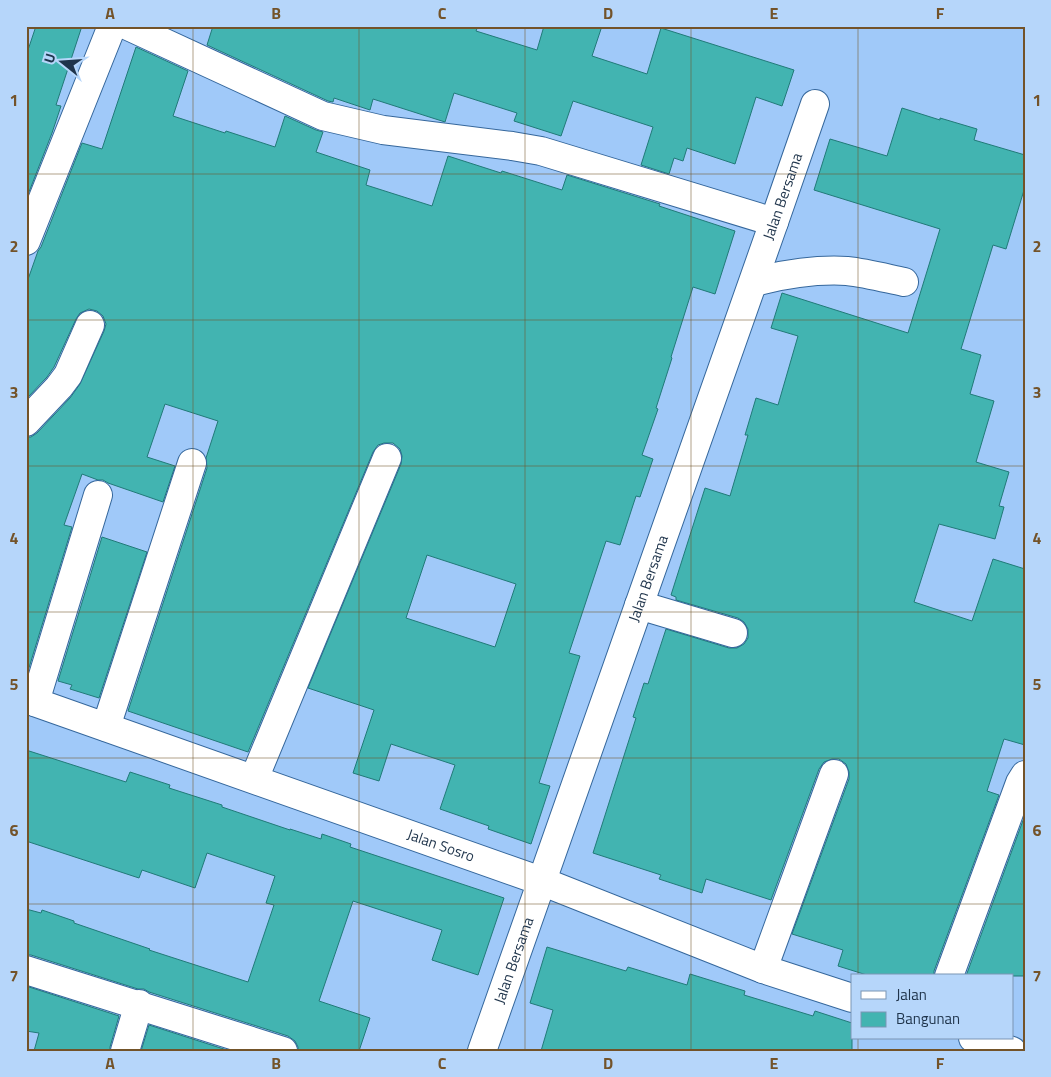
<svg xmlns="http://www.w3.org/2000/svg" width="1051" height="1077" viewBox="0 0 1051 1077" font-family="'Titillium Web',sans-serif">
<style>
.building{fill:#42b4b1;stroke:#217a78;fill-rule:evenodd}
.lines{fill:none;stroke-linecap:round;stroke-linejoin:round}
.minor-casing{stroke:#35679c;stroke-width:30}
.minor{stroke:#fff;stroke-width:28}
.grid{fill:none;stroke:#735329;stroke-width:1;stroke-opacity:0.55}
.labels{text-anchor:middle;stroke-width:5;stroke-linejoin:round;paint-order:stroke}
.street-label{font-size:15px;fill:#1f344b;stroke:#b6d6fa}
.neatline{fill:none;stroke:#735329;stroke-width:2}
.grid-label{font-size:16px;text-anchor:middle;font-weight:bold;fill:#735329}
</style>
<rect width="100%" height="100%" fill="#a0c9f9"/>
<g class="building">
<polygon points="36,26 82,26 56,105 61,106 52,133 27,197 26,56"/>
<polygon points="213,26 478,26 476,31 537,50 544,26 602,26 592,56 647,74 661,28 794,70 782,106 756,97 735,164 687,148 683,161 674,158 669,174 641,165 653,127 573,101 561,136 514,121 517,113 454,93 445,122 373,99 370,110 334,98 333,102 328,101 207,45"/>
<path d="M136,47L188,71L173,116L225,133L226,131L275,147L285,116L316,130L323,132L316,152L370,170L366,185L432,206L448,156L501,173L502,171L562,190L567,175L660,204L659,206L735,231L715,294L693,287L671,357L672,358L656,408L658,409L642,455L653,459L640,497L636,496L620,545L606,541L569,653L580,656L539,783L550,786L531,844L488,829L489,826L440,809L455,765L391,744L379,781L353,773L374,710L308,688L401,464L402,456L400,449L393,443H384L378,445L373,452L248,752L128,711L207,468L206,458L218,421L165,404L147,457L175,466L163,502L108,483L103,480H98L82,474L64,525L72,527L28,671H26V437H31L37,433L70,398L80,384L104,331L106,324L103,316L97,311L89,309L80,313L76,319L54,367L47,377L28,397H26V285L38,251L41,247L82,143L102,149ZM427,555L516,584L495,647L406,618Z"/>
<polygon points="902,108 940,120 940,118 977,129 974,140 1025,155 1025,187 1006,249 993,245 961,349 981,355 970,394 994,401 976,462 1009,472 999,506 1004,507 995,539 939,524 914,602 972,621 993,559 1025,569 1025,745 1004,739 987,791 999,795 934,971 934,976 870,976 838,966 843,950 792,934 849,779 849,772 846,764 839,759 832,759 824,762 819,769 771,900 706,879 702,893 659,879 661,875 593,853 636,718 633,717 644,683 648,684 666,629 729,648 737,648 744,644 748,638 748,629 744,622 738,618 676,600 676,597 671,595 705,488 730,496 748,435 745,435 756,398 778,405 798,336 771,328 782,293 908,333 940,229 814,190 830,139 887,156"/>
<polygon points="102,537 147,552 99,698 70,689 72,685 58,681"/>
<polygon points="26,750 126,782 130,772 170,785 169,788 222,805 222,807 290,830 290,829 321,839 322,834 351,844 350,847 504,898 478,975 432,960 442,930 353,901 319,1001 370,1018 359,1051 298,1051 298,1047 295,1041 288,1036 149,992 144,989 138,989 31,955 26,955 26,909 41,913 42,910 74,921 74,923 150,949 149,950 248,982 274,905 266,903 275,876 207,853 195,888 142,870 139,878 26,841"/>
<polygon points="1025,815 1025,976 966,976"/>
<polygon points="547,947 626,971 628,967 687,985 690,974 745,991 744,995 813,1016 815,1011 852,1023 852,1051 541,1051 553,1010 530,1003"/>
<polygon points="26,986 119,1016 110,1047 110,1051 34,1051 39,1033 26,1031"/>
<polygon points="149,1025 230,1051 141,1051"/>
</g>
<g class="lines">
<defs>
<g id="minor">
<polyline points="128,26 323,116 383,130 512,146 541,151 774,222"/>
<polyline points="26,241 112,26"/>
<path d="M754,282C785,274 814,269 847,271C866,273 885,278 904,282"/>
<polyline points="26,422 59,387 68,375 90,325"/>
<polyline points="639,605 733,633"/>
<path id="s1" d="M26,699L541,881L763,969L852,998"/>
<polyline points="35,702 98,495"/>
<polyline points="106,727 192,463"/>
<polyline points="254,779 387,458"/>
<polyline points="763,969 834,774"/>
<polyline points="26,970 283,1051"/>
<polyline points="949,976 1020,783 1025,775"/>
<polyline points="973,1038 1012,1051"/>
<polyline points="125,1051 139,1004"/>
<path id="s2" d="M482,1051L774,222L815,104"/>
</g>
</defs>
<use href="#minor" class="minor-casing"/>
<use href="#minor" class="minor"/>
</g>
<path class="grid" d="M193,26V1051M359,26V1051M525,26V1051M691,26V1051M858,26V976M26,174H1025M26,320H1025M26,466H1025M26,612H1025M26,758H1025M26,904H1025M858,1038V1051"/>
<g class="labels">
<g class="street-label">
<text dy="5" stroke="none"><textPath href="#s2" startOffset="906">Jalan Bersama</textPath></text>
<text dy="5" stroke="none"><textPath href="#s2" startOffset="501">Jalan Bersama</textPath></text>
<text dy="5" stroke="none"><textPath href="#s1" startOffset="440">Jalan Sosro</textPath></text>
<text dy="5" stroke="none"><textPath href="#s2" startOffset="96">Jalan Bersama</textPath></text>
</g>
</g>
<rect width="1051" height="1077" fill="none" stroke="#b6d6fa" stroke-width="55"/>
<rect x="851" y="974" width="162" height="65" fill="#b6d6fa" stroke="#7a95b4"/>
<rect x="861" y="991" width="25" height="8" fill="#ffffff" stroke="#7a95b4"/>
<text x="896" y="1000" font-size="15" fill="#1f344b">Jalan</text>
<rect x="861" y="1012" width="25" height="15" fill="#42b4b1" stroke="#7a95b4"/>
<text x="896" y="1024" font-size="15" fill="#1f344b">Bangunan</text>
<g transform="translate(62 62) rotate(287)" stroke="#b6d6fa" stroke-width="4" paint-order="stroke">
<path d="M0-4L9 19L0 12L-9 19Z" fill="#1f344b"/>
<text y="-8" font-size="14" font-weight="bold" text-anchor="middle" fill="#1f344b">U</text>
</g>
<rect x="28" y="28" width="996" height="1022" class="neatline"/>
<g class="grid-label">
<text x="110" y="19">A</text>
<text x="276" y="19">B</text>
<text x="442" y="19">C</text>
<text x="608" y="19">D</text>
<text x="774" y="19">E</text>
<text x="940" y="19">F</text>
<text x="14" y="106">1</text>
<text x="1037" y="106">1</text>
<text x="14" y="252">2</text>
<text x="1037" y="252">2</text>
<text x="14" y="398">3</text>
<text x="1037" y="398">3</text>
<text x="14" y="544">4</text>
<text x="1037" y="544">4</text>
<text x="14" y="690">5</text>
<text x="1037" y="690">5</text>
<text x="14" y="836">6</text>
<text x="1037" y="836">6</text>
<text x="14" y="982">7</text>
<text x="1037" y="982">7</text>
<text x="110" y="1069">A</text>
<text x="276" y="1069">B</text>
<text x="442" y="1069">C</text>
<text x="608" y="1069">D</text>
<text x="774" y="1069">E</text>
<text x="940" y="1069">F</text>
</g>
</svg>
